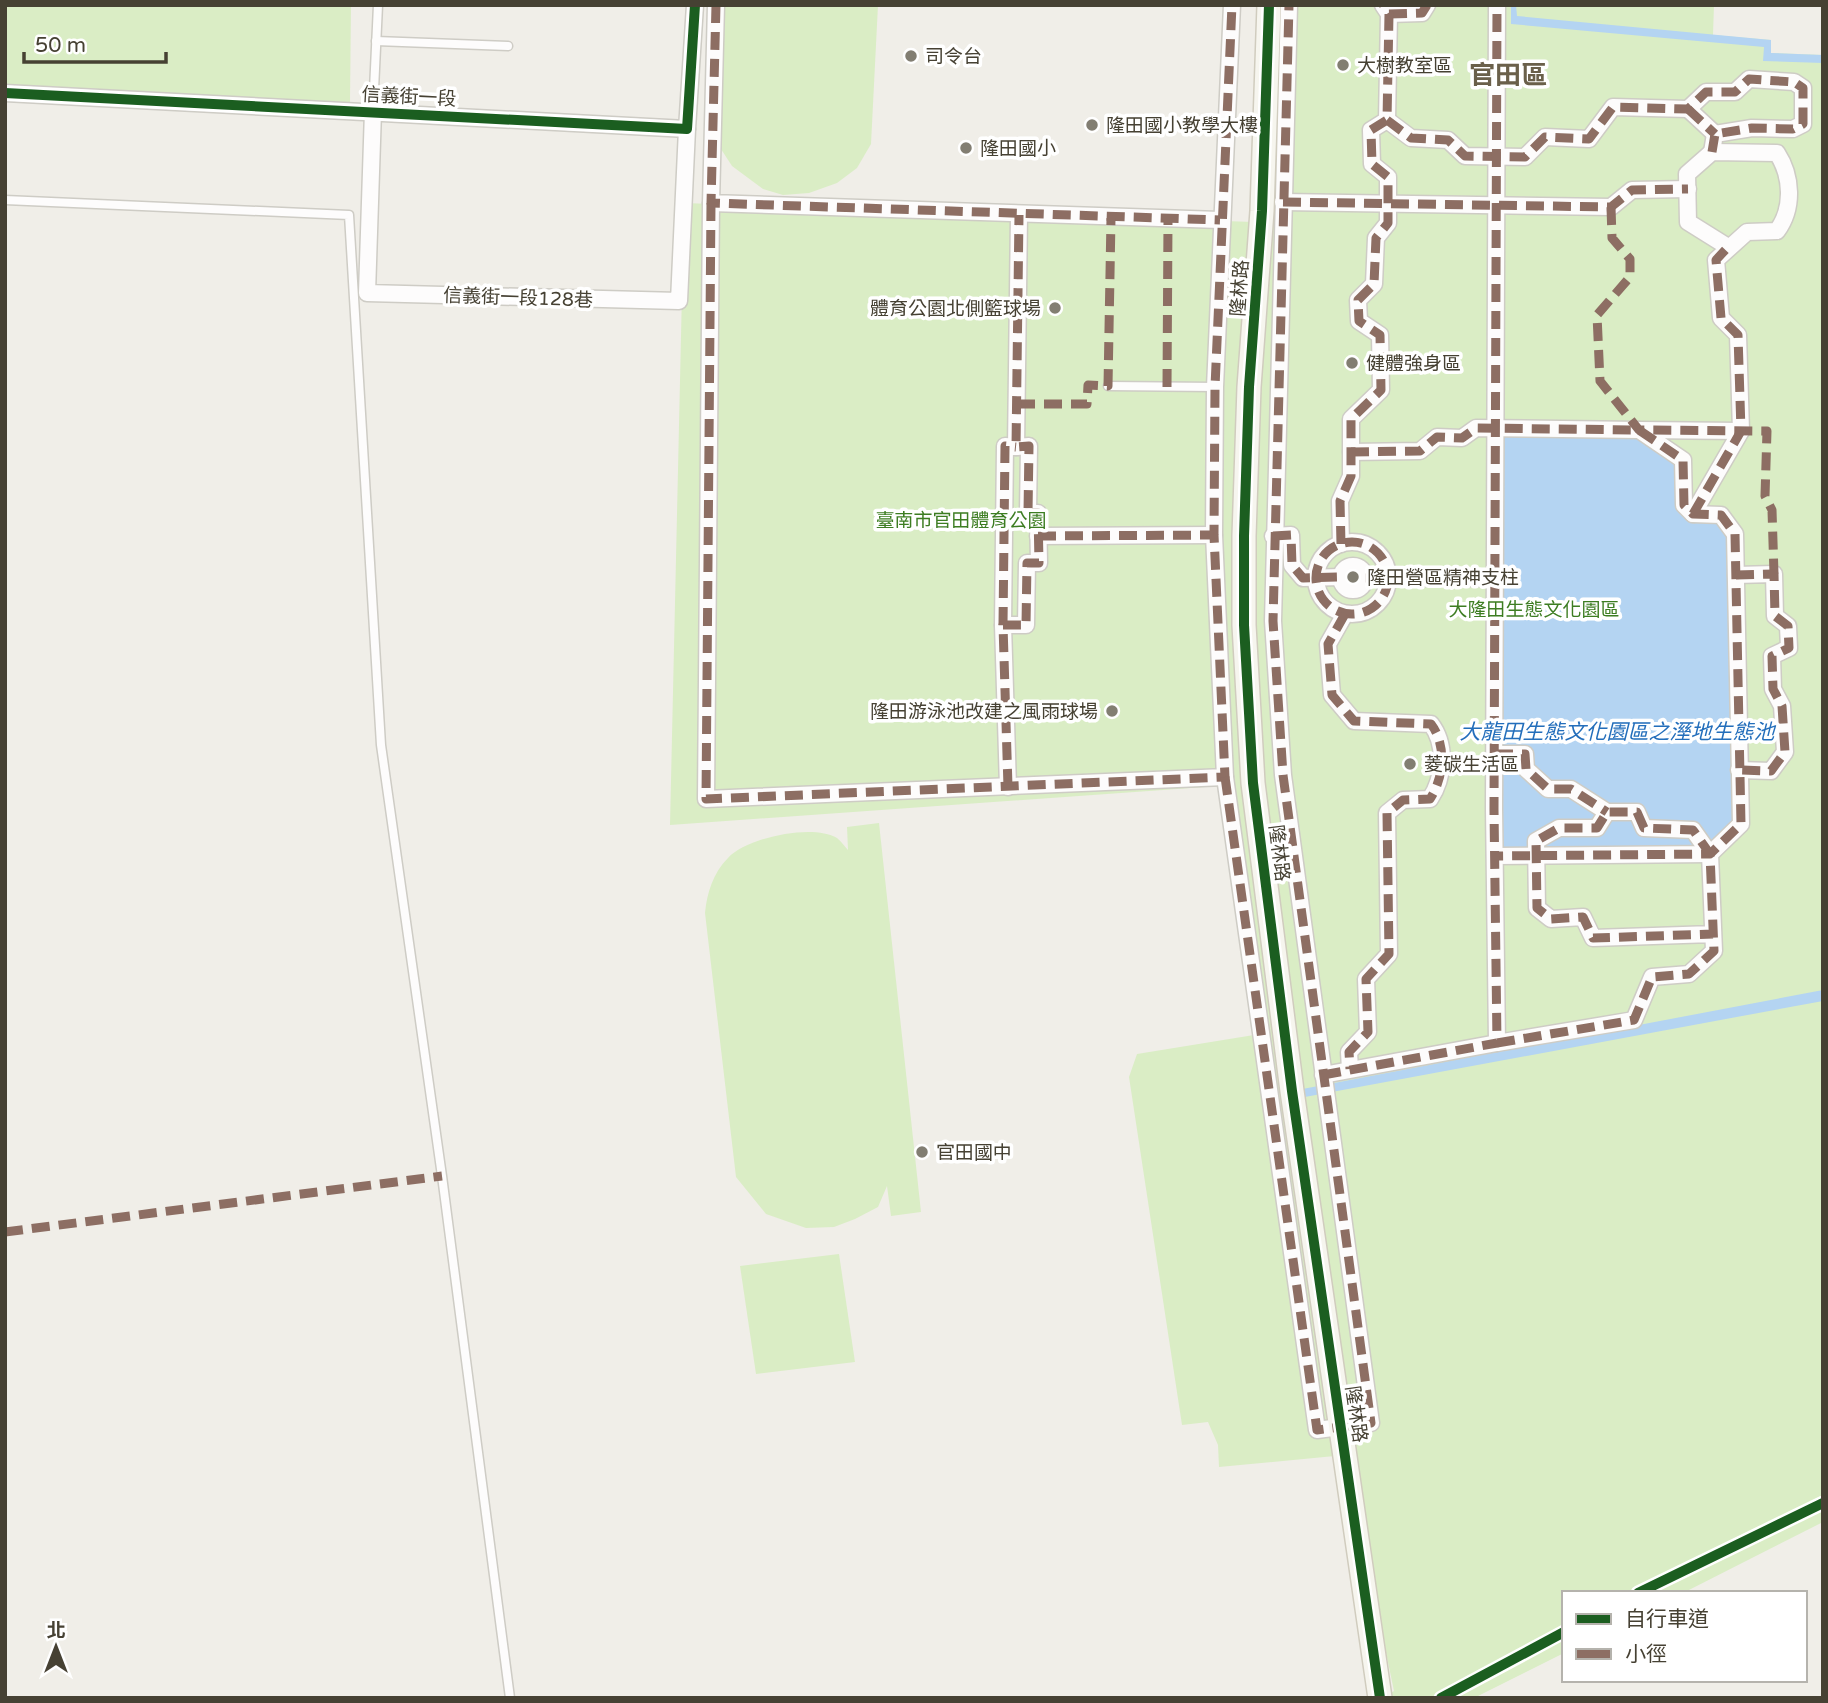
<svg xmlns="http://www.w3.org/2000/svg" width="1828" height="1703" viewBox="0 0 1828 1703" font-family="'Varela Round','Noto Sans TC',sans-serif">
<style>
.green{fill:#daedc5}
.water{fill:#b4d4f2}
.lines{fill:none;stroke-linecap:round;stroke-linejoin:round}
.lane-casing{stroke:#ceccc5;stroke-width:11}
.street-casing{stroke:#ceccc5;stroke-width:19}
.secondary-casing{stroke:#d0ccbe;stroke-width:26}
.lane{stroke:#fdfcfc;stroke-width:8}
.street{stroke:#fdfcfc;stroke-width:16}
.secondary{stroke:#f6f5ee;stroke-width:23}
.quiet{stroke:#8d6e63;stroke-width:9;stroke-dasharray:18 9;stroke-linecap:butt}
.cycleway-casing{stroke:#fff;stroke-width:15}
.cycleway{stroke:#1b5e20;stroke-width:10}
.poi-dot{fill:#827e72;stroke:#fff;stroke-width:2.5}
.labels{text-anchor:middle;stroke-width:7;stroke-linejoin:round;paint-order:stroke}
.poi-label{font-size:19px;fill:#464133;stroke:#fff;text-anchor:start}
.street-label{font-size:19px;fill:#464133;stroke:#fff}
.park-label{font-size:19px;fill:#3d7d22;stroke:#fff}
.water-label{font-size:21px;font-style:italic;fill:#236ebb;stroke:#fff}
.district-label{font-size:26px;font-weight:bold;fill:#6a604a;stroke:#fff}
</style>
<rect width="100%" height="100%" fill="#f0eee8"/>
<g class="green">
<polygon points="5,5 351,5 350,103 5,84"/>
<polygon points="720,5 878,5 871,144 857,168 837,183 809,193 783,195 763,189 732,166 719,146"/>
<polygon points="1269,5 1714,5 1713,35 1771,40 1771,53 1823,55 1823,1522 1683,1593 1564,1593 1564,1653 1474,1698 1382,1698 1394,1691 1345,1455 1219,1467 1218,1445 1208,1422 1182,1425 1129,1077 1137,1054 1254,1035 1219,786 670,825 684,203 1254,222"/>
<path d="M879,823L921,1212L891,1216L887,1186L878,1207L855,1219L834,1227L806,1228L766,1214L736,1177L705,913C707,893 713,873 728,858C746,838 812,823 837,838C841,841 845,847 848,850L847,827Z"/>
<polygon points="839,1254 855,1362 756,1374 740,1266"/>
</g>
<g class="water">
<polygon points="1511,5 1516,5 1517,16 1771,40 1771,53 1823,55 1823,63 1763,61 1764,47 1511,24"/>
<polygon points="1637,425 1683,460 1684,505 1721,515 1735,534 1741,824 1710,854 1495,856 1496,428"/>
<polygon points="1823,990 1823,1001 1294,1099 1292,1091"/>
</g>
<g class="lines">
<defs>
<g id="lane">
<polyline points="376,41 508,46"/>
<polyline points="373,111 378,5"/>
<polyline points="5,200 349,215 381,745 442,1176 510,1698"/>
<polyline points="1108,386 1215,387"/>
</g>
<g id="street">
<polyline points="716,5 711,203 1220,220"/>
<polyline points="1389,14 1422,13 1427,5"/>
<polyline points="5,93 687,129 695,5"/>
<polyline points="1688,109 1715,134"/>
<polyline points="373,111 367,293 679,301 687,129"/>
<polyline points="1387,120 1411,138 1448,140 1465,156 1525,157 1545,137 1589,139 1613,107 1688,109 1706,92 1735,92 1749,79 1794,82 1803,88 1803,124 1793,129 1752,128 1715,134 1712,152"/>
<polyline points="1283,202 1611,207 1632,190 1688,189"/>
<polyline points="711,203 706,799 1225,777 1214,535 1215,387 1232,5"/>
<polyline points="1639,430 1741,431"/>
<polyline points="1351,452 1420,451 1437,437 1462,438 1476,428 1639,430 1683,460 1684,505 1693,514 1721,515 1735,534 1741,824 1710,854 1495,856"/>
<path d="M1693,514L1741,431L1738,335L1721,318L1716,260L1747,232L1777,231C1794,208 1792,176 1777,153L1712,152L1687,174L1688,222L1728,247"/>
<polyline points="1038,536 1214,535"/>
<polyline points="1273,536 1291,535 1292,565 1303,578 1341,577"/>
<circle cx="1352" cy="578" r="36"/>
<polyline points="1341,544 1340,501 1351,476 1351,419 1381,390 1380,335 1359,321 1358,300 1374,284 1376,238 1388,223 1388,177 1372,164 1371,130 1387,120 1389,14 1383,5"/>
<circle cx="1353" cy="578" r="12"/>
<polyline points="1736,575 1774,574 1775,616 1788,626 1789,648 1772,656 1773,689 1782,706 1785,752 1771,771 1739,770"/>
<polyline points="1365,578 1495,578"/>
<path d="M1345,614L1328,644L1332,695L1354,721L1431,724C1447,745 1444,778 1430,799L1403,800L1387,813L1389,954L1366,979L1368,1032L1349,1052L1350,1069"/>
<polyline points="1003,625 1005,446 1016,447"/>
<polyline points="1495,754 1525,754 1526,769 1548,789 1571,789 1607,812"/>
<polyline points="1225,777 1317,1430 1371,1423 1283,775 1273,621 1289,5"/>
<polyline points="1008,787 1003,625 1026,625 1027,563 1039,563 1038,513 1028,513 1029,446 1016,447 1019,215"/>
<polyline points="1497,1043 1634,1020 1652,977 1689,974 1714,951 1710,854 1693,830 1644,828 1637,812 1607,812 1597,828 1559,828 1536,841 1537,908 1551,919 1583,917 1593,938 1713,934"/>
<polyline points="1323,1075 1497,1043 1494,809 1497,5"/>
</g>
<polyline id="secondary" points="1269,5 1262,211 1249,387 1244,536 1244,625 1253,783 1292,1091 1380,1698"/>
</defs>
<use href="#lane" class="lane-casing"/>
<use href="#street" class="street-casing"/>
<use href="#secondary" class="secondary-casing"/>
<use href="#lane" class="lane"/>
<use href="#street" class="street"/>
<use href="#secondary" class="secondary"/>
<g class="quiet">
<polyline points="716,5 711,203 1220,220"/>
<polyline points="1389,14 1422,13 1427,5"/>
<polyline points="1688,109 1715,134"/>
<polyline points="1387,120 1411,138 1448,140 1465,156 1525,157 1545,137 1589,139 1613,107 1688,109 1706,92 1735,92 1749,79 1794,82 1803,88 1803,124 1793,129 1752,128 1715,134 1712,152"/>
<polyline points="1283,202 1611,207 1632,190 1688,189"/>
<polyline points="711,203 706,799 1225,777 1214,535 1215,387 1232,5"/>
<polyline points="1611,207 1612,238 1630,259 1630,277 1597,315 1600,381 1639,430 1767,431 1765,496 1772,510 1774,574"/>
<polyline points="1167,387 1168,220"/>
<polyline points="1017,404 1087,404 1088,385 1108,386 1111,218"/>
<polyline points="1351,452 1420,451 1437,437 1462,438 1476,428 1639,430 1683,460 1684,505 1693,514 1721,515 1735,534 1741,824 1710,854 1495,856"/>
<polyline points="1693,514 1741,431 1738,335 1721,318 1716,260 1728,247"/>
<polyline points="1038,536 1214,535"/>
<polyline points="1273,536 1291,535 1292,565 1303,578 1341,577"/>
<circle cx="1352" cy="578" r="36"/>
<polyline points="1341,544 1340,501 1351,476 1351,419 1381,390 1380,335 1359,321 1358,300 1374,284 1376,238 1388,223 1388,177 1372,164 1371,130 1387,120 1389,14 1383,5"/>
<polyline points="1736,575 1774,574 1775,616 1788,626 1789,648 1772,656 1773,689 1782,706 1785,752 1771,771 1739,770"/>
<polyline points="1365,578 1495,578"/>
<path d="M1345,614L1328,644L1332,695L1354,721L1431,724C1447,745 1444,778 1430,799L1403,800L1387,813L1389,954L1366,979L1368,1032L1349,1052L1350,1069"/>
<polyline points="1003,625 1005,446 1016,447"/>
<polyline points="1495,754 1525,754 1526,769 1548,789 1571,789 1607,812"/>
<polyline points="1225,777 1317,1430 1371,1423 1283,775 1273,621 1289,5"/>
<polyline points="1008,787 1003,625 1026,625 1027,563 1039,563 1038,513 1028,513 1029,446 1016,447 1019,215"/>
<polyline points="1497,1043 1634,1020 1652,977 1689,974 1714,951 1710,854 1693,830 1644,828 1637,812 1607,812 1597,828 1559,828 1536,841 1537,908 1551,919 1583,917 1593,938 1713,934"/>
<polyline points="1323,1075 1497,1043 1494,809 1497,5"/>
<polyline points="5,1232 442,1176"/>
</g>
<defs>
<g id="cycleway">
<polyline points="1269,5 1262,211 1249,387 1244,536 1244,625 1253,783 1292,1091 1380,1698"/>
<polyline points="5,93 687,129 695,5"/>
<polyline points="1638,1593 1823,1503"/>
<polyline points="1441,1698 1564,1632"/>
</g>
</defs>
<use href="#cycleway" class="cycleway-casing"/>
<use href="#cycleway" class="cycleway"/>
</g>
<g class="poi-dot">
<circle cx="911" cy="56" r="7"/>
<circle cx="1343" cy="65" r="7"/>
<circle cx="1092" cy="125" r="7"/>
<circle cx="966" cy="148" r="7"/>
<circle cx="1055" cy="308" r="7"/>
<circle cx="1352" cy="363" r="7"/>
<circle cx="1353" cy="577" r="7"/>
<circle cx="1112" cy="711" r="7"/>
<circle cx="1410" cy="764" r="7"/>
<circle cx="922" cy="1152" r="7"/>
</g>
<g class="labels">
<g class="poi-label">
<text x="925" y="63">司令台</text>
<text x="1357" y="72">大樹教室區</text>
<text x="1106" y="132">隆田國小教學大樓</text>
<text x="980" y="155">隆田國小</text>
<text x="1041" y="315" text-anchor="end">體育公園北側籃球場</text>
<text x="1366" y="370">健體強身區</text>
<text x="1367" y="584">隆田營區精神支柱</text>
<text x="1098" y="718" text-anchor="end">隆田游泳池改建之風雨球場</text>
<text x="1424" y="771">菱碳生活區</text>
<text x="936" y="1159">官田國中</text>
</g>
<g class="street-label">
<text transform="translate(409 96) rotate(3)" y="7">信義街一段</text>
<text transform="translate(1239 288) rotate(-86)" y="7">隆林路</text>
<text transform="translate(518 297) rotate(2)" y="7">信義街一段128巷</text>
<text transform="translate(1280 853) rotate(83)" y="7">隆林路</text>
<text transform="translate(1357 1414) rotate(82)" y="7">隆林路</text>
</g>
<g class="park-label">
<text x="961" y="527">臺南市官田體育公園</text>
<text x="1534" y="616">大隆田生態文化園區</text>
</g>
<g class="water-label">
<text x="1617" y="739">大龍田生態文化園區之溼地生態池</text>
</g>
<g class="district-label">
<text x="1508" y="84">官田區</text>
</g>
</g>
<rect width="1828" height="1703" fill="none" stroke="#464133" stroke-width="14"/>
<rect x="1562" y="1591" width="245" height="91" fill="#ffffff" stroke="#b5b3ad" stroke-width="2"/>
<rect x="1576" y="1614" width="35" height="10" fill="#1b5e20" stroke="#b5b3ad" stroke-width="2"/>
<text x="1625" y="1626" font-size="21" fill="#464133">自行車道</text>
<rect x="1576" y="1649" width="35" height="10" fill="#8d6e63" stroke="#b5b3ad" stroke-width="2"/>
<text x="1625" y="1661" font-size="21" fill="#464133">小徑</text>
<g transform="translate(56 1647)" stroke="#ffffff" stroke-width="5" paint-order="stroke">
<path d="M0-5L12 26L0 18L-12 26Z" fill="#464133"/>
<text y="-10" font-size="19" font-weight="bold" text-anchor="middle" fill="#464133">北</text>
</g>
<path d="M24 52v10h142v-10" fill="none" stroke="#464133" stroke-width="3.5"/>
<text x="35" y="52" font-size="21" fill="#464133" stroke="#ffffff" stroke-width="5" paint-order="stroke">50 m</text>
</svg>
